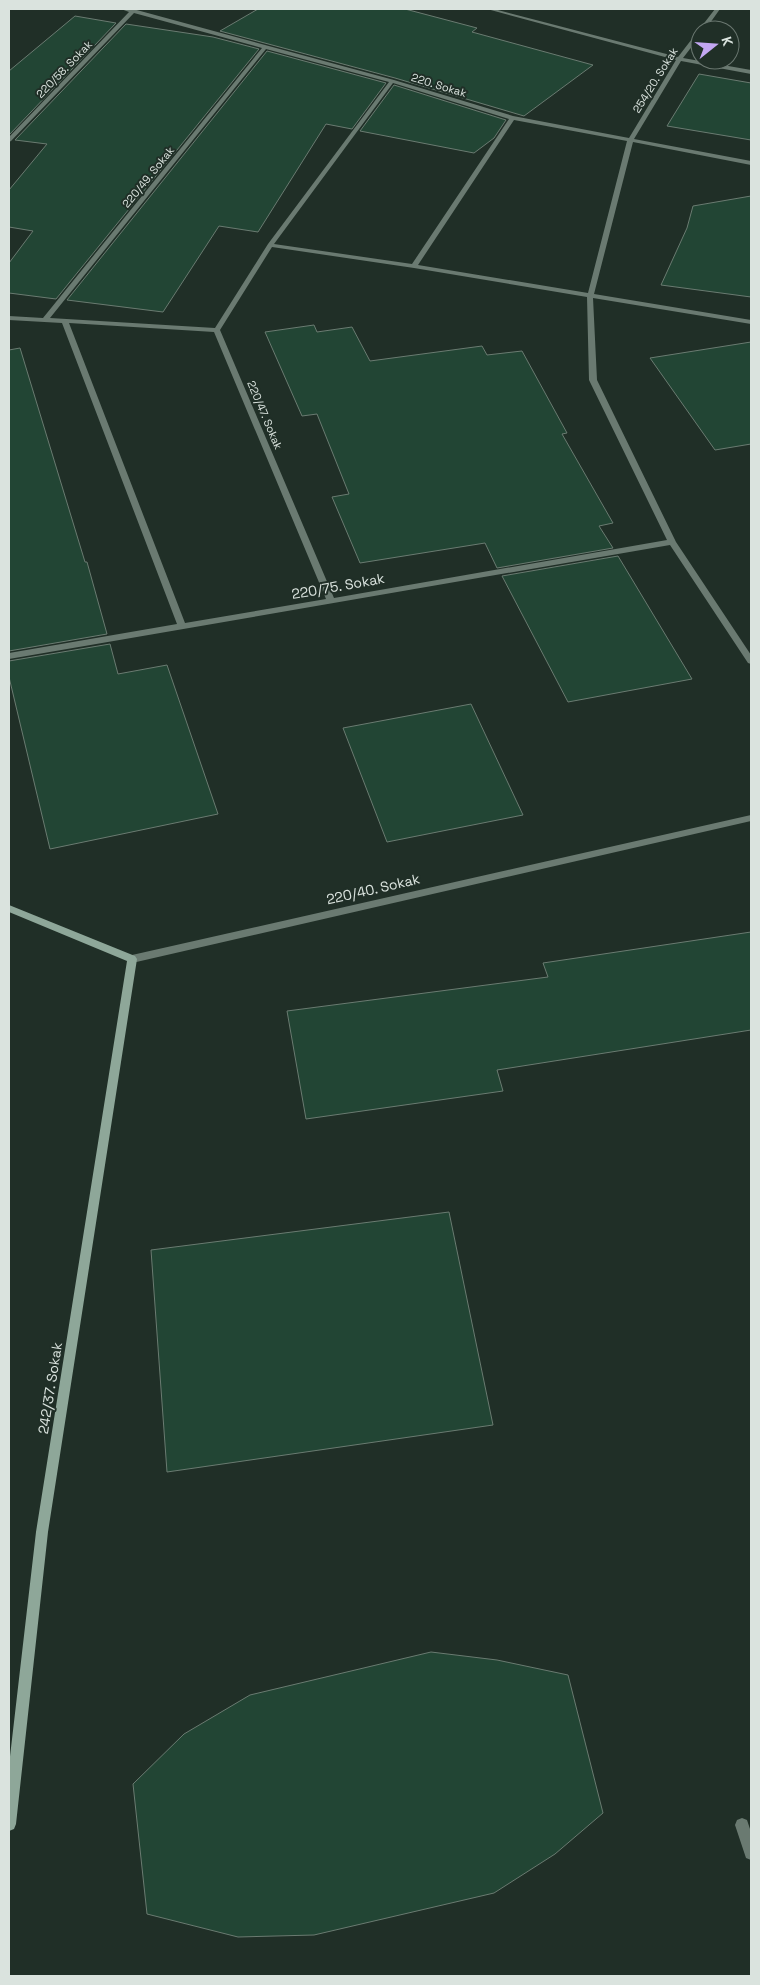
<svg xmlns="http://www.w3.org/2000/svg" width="760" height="1985" viewBox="0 0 760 1985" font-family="'Space Grotesk',sans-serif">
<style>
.building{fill:#224534;stroke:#6a7b71}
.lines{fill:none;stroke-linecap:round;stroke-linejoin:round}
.street{fill:#6a7a71;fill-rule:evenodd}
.secondary{fill:#8ea799;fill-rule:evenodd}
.labels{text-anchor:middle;stroke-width:4;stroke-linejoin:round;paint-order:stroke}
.far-street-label{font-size:11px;fill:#dae3de;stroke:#202f27}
.street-label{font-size:14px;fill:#dae3de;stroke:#202f27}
</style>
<rect width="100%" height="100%" fill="#202f27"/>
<g class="building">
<polygon points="258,9 405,9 477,28 472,32 593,65 524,116 395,78 220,31"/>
<polygon points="75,16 116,23 9,135 9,71"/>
<polygon points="126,24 213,37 259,49 56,299 9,293 9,263 33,231 9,227 9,190 47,144 15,140"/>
<polygon points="267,51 386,83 352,129 326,124 258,232 219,226 163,312 67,300"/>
<polygon points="699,74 751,83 751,140 667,126"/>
<polygon points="394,85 506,120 494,138 474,153 360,131"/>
<polygon points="751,196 751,297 661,285 687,228 693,206"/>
<polygon points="314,325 317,332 352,327 370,361 482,346 487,355 522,351 567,433 562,434 613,523 599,526 613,548 497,568 485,543 360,563 332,497 349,494 317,414 302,416 265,332"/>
<polygon points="751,342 751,444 715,450 650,358"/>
<polygon points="20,348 85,562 87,562 107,634 9,651 9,350"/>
<polygon points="618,556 692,679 568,702 502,576"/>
<polygon points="110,644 118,674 167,665 218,814 50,849 9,677 9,661"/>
<polygon points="471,704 523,815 387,842 343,728"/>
<polygon points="751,932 751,1030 497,1070 503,1091 306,1119 287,1011 548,977 543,963"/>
<polygon points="449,1212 493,1425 167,1472 151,1250"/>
<polygon points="431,1652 497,1660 568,1675 603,1813 555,1854 494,1893 314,1935 238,1937 147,1914 133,1784 184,1734 250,1695"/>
</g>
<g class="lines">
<g class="street">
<path d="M121,9H133L394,80L513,116L629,138L676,60L487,9H494L678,57L715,9H720L705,30H700V36L683,58L751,70V74L681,61L634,139L751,161V165L633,142L594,294L751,320V324L593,298L597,380L676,542L751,655V664L748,663L670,545L9,659V653L177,624L62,323L9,320V316L43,318L262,48L134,13L11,141L9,142V137L129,12ZM266,49L389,82L268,244L215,328L50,318ZM393,83L509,119L412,264L274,244ZM514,120L627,141L588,293L418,265ZM272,247L414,268L587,297L589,380L667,540L334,598L220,330ZM69,323L214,332L326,599L185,623Z"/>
<polygon points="751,815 751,821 132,963 127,959 132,955"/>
<polygon points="742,1818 747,1820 751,1832 751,1860 746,1858 735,1825 737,1820"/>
</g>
<polygon class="secondary" points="9,905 135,956 137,959 48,1532 16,1824 14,1829 9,1831 9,1765 36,1532 127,961 9,912"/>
</g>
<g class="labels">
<g class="far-street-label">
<text transform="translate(64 69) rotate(-46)" y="4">220/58. Sokak</text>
<text transform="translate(655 80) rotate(-58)" y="4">254/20. Sokak</text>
<text transform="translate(439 85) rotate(17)" y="4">220. Sokak</text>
<text transform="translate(148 177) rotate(-51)" y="4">220/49. Sokak</text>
<text transform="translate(265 415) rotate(67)" y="4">220/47. Sokak</text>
</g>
<g class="street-label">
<text transform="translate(338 586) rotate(-10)" y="5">220/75. Sokak</text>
<text transform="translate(373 889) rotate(-13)" y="5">220/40. Sokak</text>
<text transform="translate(50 1388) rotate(-81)" y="5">242/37. Sokak</text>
</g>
</g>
<rect width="760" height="1985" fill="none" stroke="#dae3de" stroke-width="20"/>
<g transform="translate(715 45) rotate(73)"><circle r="24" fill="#202f27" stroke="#6a7770"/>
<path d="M0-4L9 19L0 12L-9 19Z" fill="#c3a7f2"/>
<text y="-8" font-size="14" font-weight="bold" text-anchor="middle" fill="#dae3de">K</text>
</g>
</svg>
